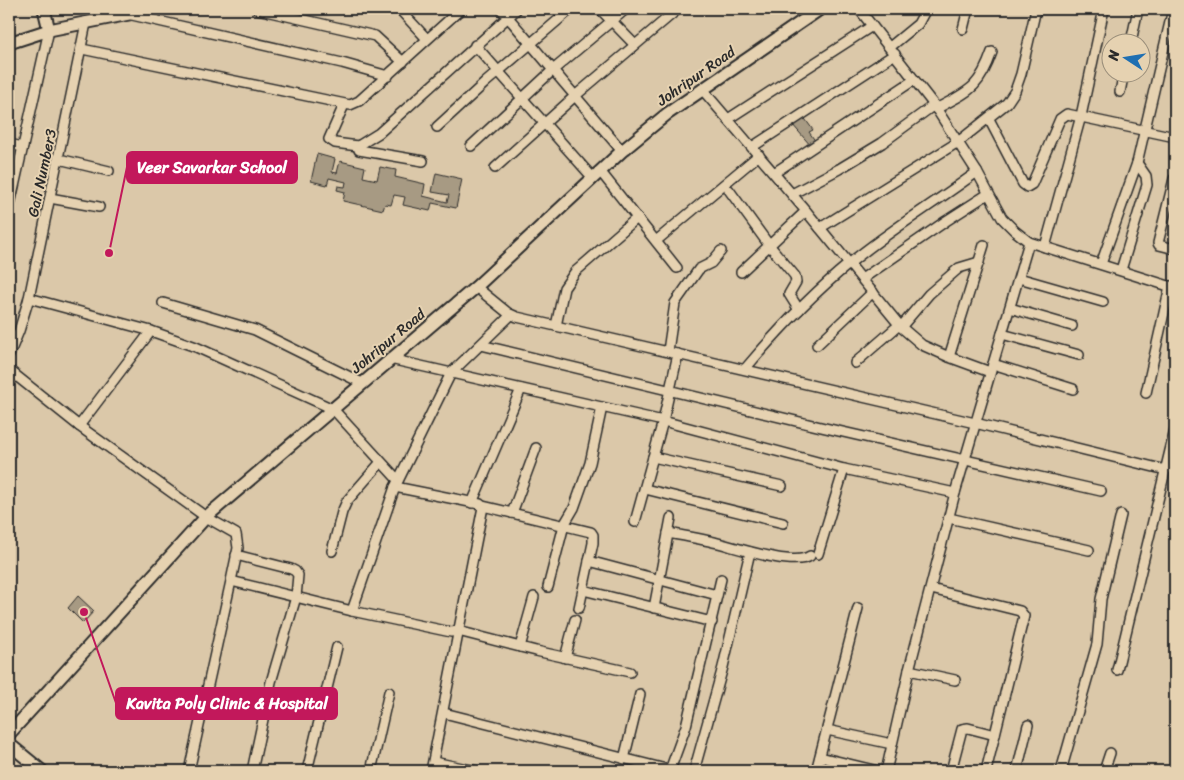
<svg xmlns="http://www.w3.org/2000/svg" width="1184" height="780" viewBox="0 0 1184 780" font-family="Sriracha,sans-serif">
<style>
.building{fill:#a79a83;stroke:#2b2b2b}
.lines{fill:none;stroke-linecap:round;stroke-linejoin:round}
.minor-casing{stroke:#2b2b2b;stroke-width:12}
.tertiary-casing{stroke:#2b2b2b;stroke-width:15}
.minor{stroke:#e6d2b1;stroke-width:9}
.tertiary{stroke:#e6d2b1;stroke-width:11}
.labels{text-anchor:middle;stroke-width:4;stroke-linejoin:round;paint-order:stroke}
.street-label{font-size:15px;fill:#2b2b2b;stroke:#e6d2b1}
.leader{fill:none;stroke:#c2185b;stroke-width:2}
.callout-dot{fill:#c2185b;stroke:#e6d2b1;stroke-width:2}
.callout{fill:#c2185b;stroke:#c2185b;stroke-width:2}
.callout-label{font-size:16px;text-anchor:middle;font-weight:bold;fill:#fff}
</style>
<rect width="100%" height="100%" fill="#dbc8a9"/>
<filter id="ink" filterUnits="userSpaceOnUse"><feTurbulence type="fractalNoise" baseFrequency=".02" numOctaves="2"/><feDisplacementMap in="SourceGraphic" scale="10" xChannelSelector="R" yChannelSelector="G"/><feConvolveMatrix kernelMatrix="1 2 1 2 8 2 1 2 1" color-interpolation-filters="sRGB"/></filter>
<g filter="url(#ink)">
<g class="building">
<polygon points="803,116 813,130 809,132 816,142 811,146 792,124"/>
<polygon points="317,154 335,159 332,172 337,173 340,161 365,167 363,177 377,180 380,167 396,170 395,177 425,184 423,196 447,202 449,195 432,192 436,173 462,179 456,208 432,203 430,211 403,205 405,197 394,195 391,205 385,204 383,210 343,201 345,192 337,190 338,186 345,187 346,182 329,178 327,185 311,181"/>
<polygon points="78,596 94,611 83,623 68,608"/>
</g>
<g class="lines">
<defs>
<g id="minor">
<polyline points="257,9 375,36 403,62"/>
<polyline points="397,9 402,12 427,39"/>
<polyline points="501,9 622,151"/>
<polyline points="600,9 635,45"/>
<polyline points="859,9 934,105 977,172 1002,218 1015,231 1029,242 1175,288"/>
<polyline points="132,15 342,63 388,76"/>
<polyline points="963,29 968,9"/>
<polyline points="1131,42 1138,9"/>
<polyline points="475,45 593,178"/>
<polyline points="890,47 918,24 926,9"/>
<polyline points="82,49 350,105 359,101 461,9"/>
<polyline points="702,89 806,211 901,327 922,345 949,357 990,372"/>
<polyline points="1120,92 1124,72"/>
<polyline points="344,105 329,139 335,143 358,146 379,133 517,9"/>
<path d="M936,109C969,91 979,89 992,52"/>
<polyline points="728,119 872,26"/>
<polyline points="989,119 1023,184 1027,187 1032,184 1060,119 1067,114 1175,137"/>
<polyline points="437,127 486,82 571,9"/>
<polyline points="9,144 23,147"/>
<polyline points="358,146 359,150 423,161"/>
<polyline points="471,146 553,70 626,9"/>
<polyline points="752,147 895,54"/>
<polyline points="59,159 109,171"/>
<polyline points="495,168 575,96 678,9"/>
<polyline points="600,171 677,268"/>
<polyline points="774,173 914,80"/>
<polyline points="1174,179 1158,243 1159,245 1175,249"/>
<polyline points="729,190 769,245 795,276 796,282 789,294 799,310"/>
<polyline points="792,194 839,169 882,143 934,105"/>
<polyline points="50,198 99,207"/>
<polyline points="9,209 49,30"/>
<polyline points="820,228 958,142 1007,103 1015,91 1021,74 1036,9"/>
<polyline points="656,241 759,155"/>
<polyline points="1045,247 1081,116 1104,9"/>
<polyline points="1101,264 1137,163 1173,9"/>
<polyline points="1121,270 1147,185 1146,176 1137,163"/>
<polyline points="741,272 806,211"/>
<polyline points="1019,278 1103,302"/>
<polyline points="862,279 946,221 988,194"/>
<polyline points="476,287 508,313 517,317 975,423 1166,470"/>
<polyline points="29,298 151,331 196,347 333,409 398,480"/>
<polyline points="163,303 255,330 362,383"/>
<polyline points="1010,308 1072,326"/>
<polyline points="556,326 564,288 575,272 637,218"/>
<polyline points="901,327 929,294 959,268 979,262"/>
<polyline points="1002,334 1079,355"/>
<polyline points="481,345 821,427 1101,491"/>
<polyline points="817,345 873,292"/>
<polyline points="668,351 675,303 699,269 711,263 721,251"/>
<polyline points="9,355 19,331 29,298 86,23"/>
<polyline points="949,357 984,245"/>
<polyline points="390,359 663,421 844,469 955,493"/>
<polyline points="855,363 899,325"/>
<polyline points="993,364 1073,389"/>
<path d="M745,369C777,331 811,295 850,263C890,230 935,203 977,172"/>
<polyline points="9,370 79,426 206,517 236,534 238,548 231,581 189,771"/>
<polyline points="1146,393 1170,286"/>
<polyline points="79,426 151,331"/>
<polyline points="653,457 782,486"/>
<polyline points="395,487 480,504 483,507 431,771"/>
<polyline points="645,489 783,523"/>
<polyline points="472,503 521,389"/>
<polyline points="483,506 591,532 593,535 593,543 579,608"/>
<polyline points="512,513 536,448"/>
<polyline points="949,518 1089,550"/>
<polyline points="635,522 663,421 678,354"/>
<path d="M668,533C685,536 702,539 718,543C738,548 794,567 810,556"/>
<polyline points="332,551 342,512 347,501 381,462"/>
<polyline points="818,554 844,469"/>
<polyline points="236,555 291,569 295,571 298,575 296,597 271,682 252,771"/>
<polyline points="589,561 717,595"/>
<polyline points="231,581 352,611 451,632 458,631 536,651 630,672"/>
<polyline points="548,587 564,525 574,508 590,463 602,407"/>
<polyline points="931,589 1020,611 1024,616 986,771"/>
<polyline points="583,590 712,622"/>
<polyline points="654,608 671,518"/>
<polyline points="352,611 395,487 451,373 511,315"/>
<polyline points="520,647 534,597"/>
<polyline points="565,658 575,620"/>
<polyline points="909,670 955,680"/>
<polyline points="1117,670 1175,430"/>
<polyline points="444,713 674,771"/>
<polyline points="827,730 892,744"/>
<polyline points="820,757 878,771"/>
<polyline points="624,759 640,694"/>
<polyline points="434,762 477,771"/>
<polyline points="670,770 686,726 721,579"/>
<polyline points="307,771 337,647"/>
<polyline points="371,771 389,692"/>
<polyline points="694,771 723,667 750,552"/>
<polyline points="816,771 858,608"/>
<polyline points="884,771 887,767 909,670 955,493 1029,242"/>
<polyline points="951,771 962,729 968,728 995,735"/>
<polyline points="1017,771 1028,725"/>
<polyline points="1061,771 1097,644 1101,599 1121,515"/>
<polyline points="1104,771 1110,753"/>
</g>
<g id="tertiary">
<polyline points="44,9 49,30"/>
<polyline points="9,43 49,30 154,9"/>
<polyline points="9,734 206,517 476,287 622,151 667,114 820,9"/>
<polyline points="9,744 42,771"/>
</g>
</defs>
<use href="#minor" class="minor-casing"/>
<use href="#tertiary" class="tertiary-casing"/>
<use href="#minor" class="minor"/>
<use href="#tertiary" class="tertiary"/>
</g>
</g>
<g class="labels">
<g class="street-label">
<text transform="translate(696 76) rotate(-35)" y="5">Johripur Road</text>
<text transform="translate(42 173) rotate(-78)" y="5">Gali Number3</text>
<text transform="translate(388 341) rotate(-40)" y="5">Johripur Road</text>
</g>
</g>
<path class="leader" d="M109 253L127 167M84 612L116 703"/>
<g class="callout-dot">
<circle cx="109" cy="253" r="5"/>
<circle cx="84" cy="612" r="5"/>
</g>
<g class="callout">
<rect x="127" y="152" width="170" height="31" rx="5"/>
<rect x="116" y="688" width="221" height="31" rx="5"/>
</g>
<g class="callout-label">
<text x="212" y="173">Veer Savarkar School</text>
<text x="227" y="709">Kavita Poly Clinic &amp; Hospital</text>
</g>
<rect width="1184" height="780" fill="none" stroke="#e6d2b1" stroke-width="30"/>
<rect x="15" y="15" width="1154" height="750" fill="none" stroke="#2b2b2b" stroke-width="2" filter="url(#ink)"/>
<g transform="translate(1126 58) rotate(282)"><circle r="24" fill="#e6d2b1" stroke="#9b8f7b"/>
<path d="M0-4L9 19L0 12L-9 19Z" fill="#1f6fb2"/>
<text y="-8" font-size="14" font-weight="bold" text-anchor="middle" fill="#2b2b2b">N</text>
</g>
</svg>
